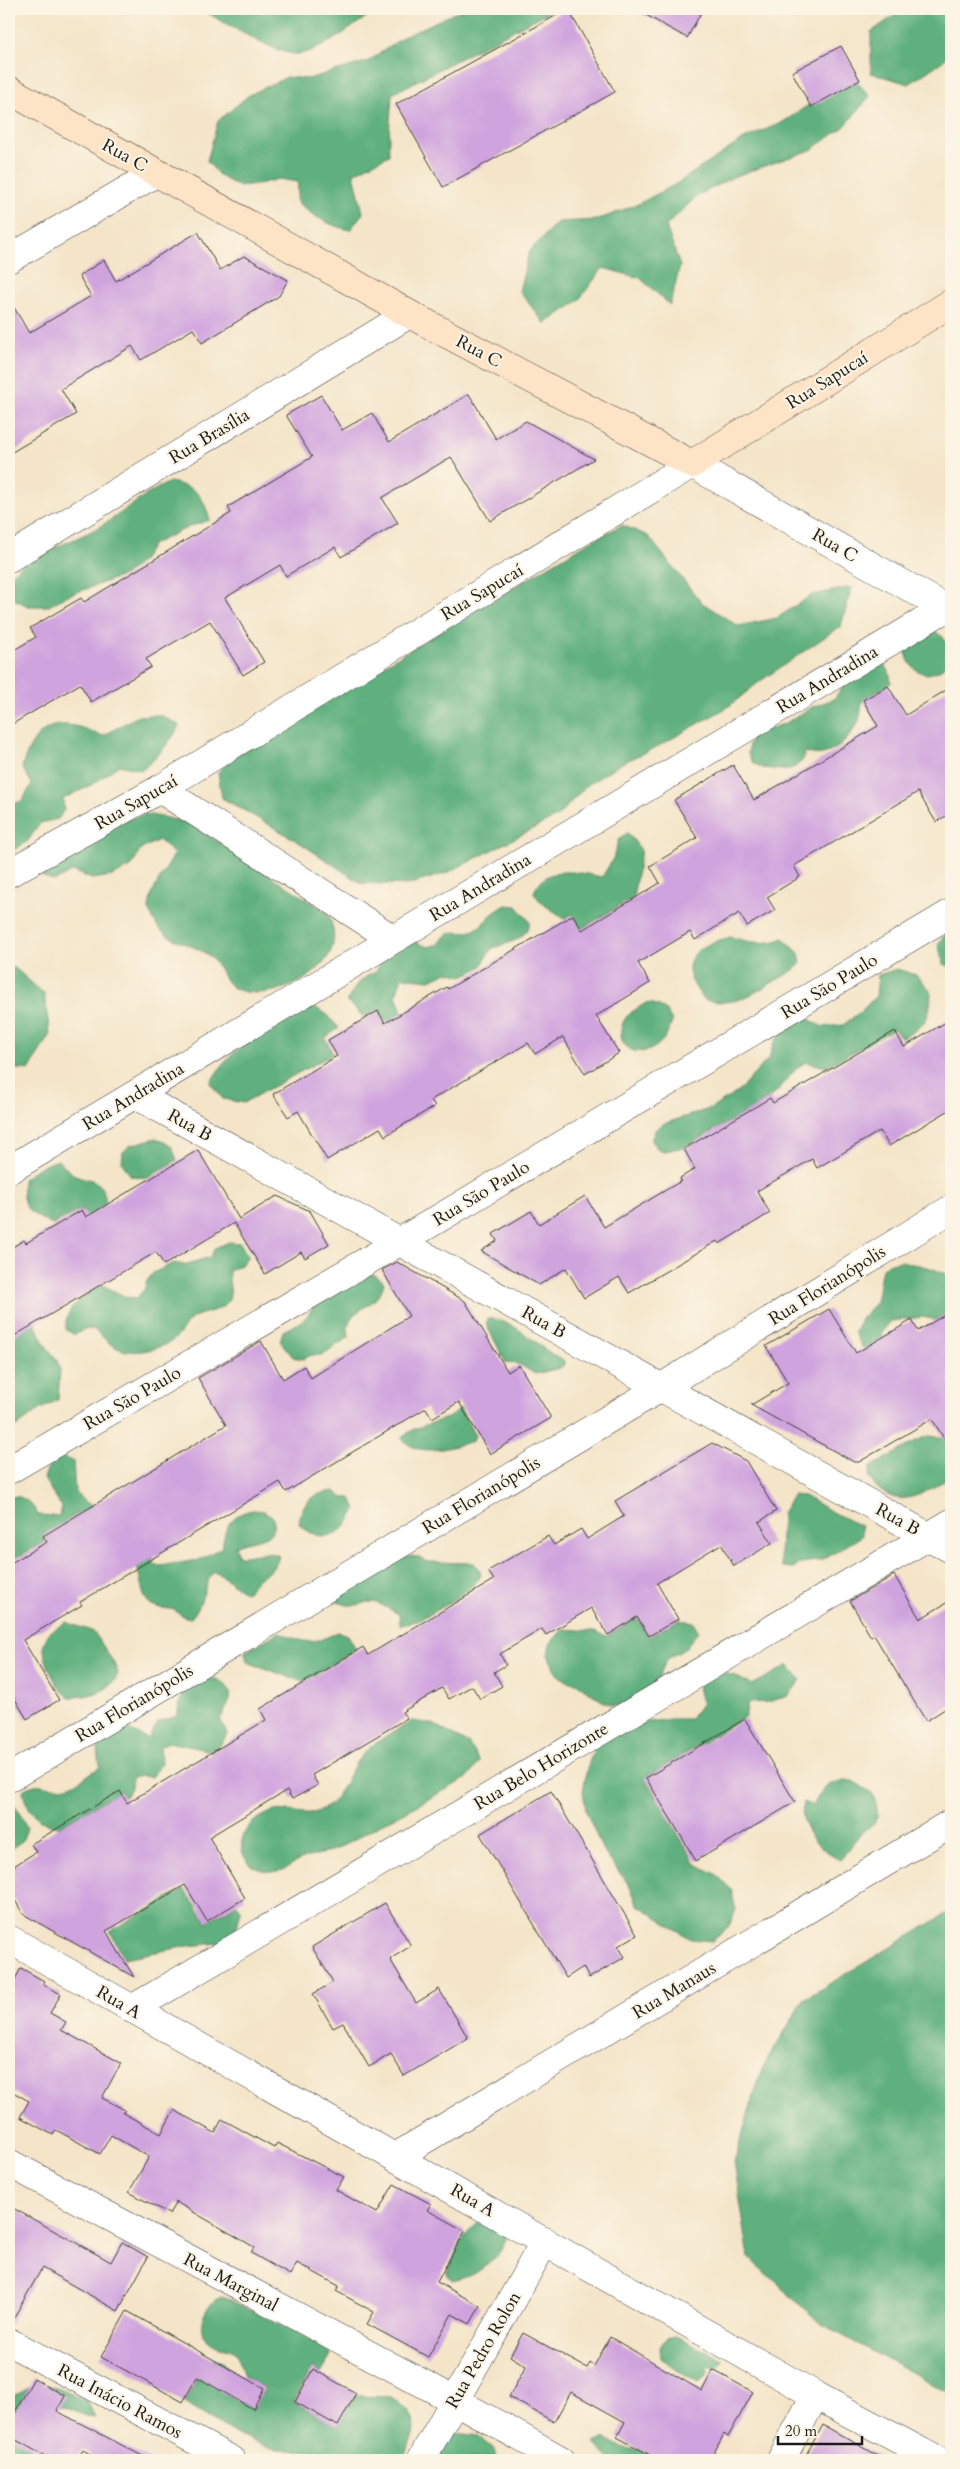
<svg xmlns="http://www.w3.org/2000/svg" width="960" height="2469" viewBox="0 0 960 2469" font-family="Cardo,serif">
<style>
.forest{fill:#5eb07e;stroke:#3d664d}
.building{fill:#cfa3de}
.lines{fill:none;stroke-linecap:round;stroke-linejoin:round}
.street-casing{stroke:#3c3a36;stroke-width:29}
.secondary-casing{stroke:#3c3a36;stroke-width:29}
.street{stroke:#fff;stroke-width:28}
.secondary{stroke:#fee4c6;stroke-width:28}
.labels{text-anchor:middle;stroke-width:4;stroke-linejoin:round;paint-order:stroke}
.street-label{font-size:18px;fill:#1c1c1c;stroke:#fcf5e5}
</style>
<rect width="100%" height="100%" fill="#fcf5e5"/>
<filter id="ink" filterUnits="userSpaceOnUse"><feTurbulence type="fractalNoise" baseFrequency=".02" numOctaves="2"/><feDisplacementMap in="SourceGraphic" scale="10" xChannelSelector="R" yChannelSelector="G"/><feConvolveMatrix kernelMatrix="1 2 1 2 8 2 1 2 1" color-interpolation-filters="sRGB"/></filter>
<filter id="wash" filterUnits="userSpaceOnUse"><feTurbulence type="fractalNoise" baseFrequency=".0096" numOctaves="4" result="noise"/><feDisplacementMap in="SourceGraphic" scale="20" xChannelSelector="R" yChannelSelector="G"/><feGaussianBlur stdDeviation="1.12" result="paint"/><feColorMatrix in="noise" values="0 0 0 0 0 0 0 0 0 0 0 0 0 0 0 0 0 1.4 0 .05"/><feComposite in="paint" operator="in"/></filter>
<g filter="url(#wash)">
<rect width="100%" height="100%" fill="#f4e5c9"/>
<g class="forest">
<path d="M200,9H369V15C351,28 320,52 298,54C277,56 221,20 200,9Z"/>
<path d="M463,9H554L392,94C391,115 388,134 389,155L354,173L363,213L350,230C328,225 314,217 297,202L298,182L278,179L259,184L238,186L220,176L207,161L218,121L249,95L287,77L308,79L369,61L403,37Z"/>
<polygon points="904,9 951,9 951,51 943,61 909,84 871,73 871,32"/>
<polygon points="857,82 870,96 844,127 811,150 733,177 697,196 666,226 680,266 670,305 640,278 603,268 578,301 545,324 519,291 529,252 557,222 597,220 638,204 676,184 744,139 783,122 819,98"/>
<path d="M170,482C197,488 202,493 210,520L191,526L153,544L142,561L125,575L66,596L49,606H28L10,597L9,576C34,552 69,544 99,527C124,513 144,493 170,482Z"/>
<polygon points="622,525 648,536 701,602 738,626 777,618 812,595 852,587 841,626 759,682 728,707 657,747 620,764 586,786 558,816 447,873 408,885 361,883 294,839 222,798 218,772 238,753 584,545"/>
<path d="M928,626L943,637L950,651C949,665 941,672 927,674C911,672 907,659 904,645Z"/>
<path d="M876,660C888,665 890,671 891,683L862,701C861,708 861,718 857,724C847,743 828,761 805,752L803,760L795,767L784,770L762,768L753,763L748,754L749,744L755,734L786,723L812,707L834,699L857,667Z"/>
<path d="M160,715L179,725C177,735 151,764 141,770L119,765L93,784L63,799L64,810L58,819L40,823L28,841L9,853V805L22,801L32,784L22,767C37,719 61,717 103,736L138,716Z"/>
<path d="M146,814L187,822L328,913C333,926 337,939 330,953C316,981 270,999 241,991C224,987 222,968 211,958C193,941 165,944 153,919C152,916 149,912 149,909C150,888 166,872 174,854L159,840L141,849L131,867L112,876L92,879L73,871L55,881L41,876L50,856L126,820Z"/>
<path d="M628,833L641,850L633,898L581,929L572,914L564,919C554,909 540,906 534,892C546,864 577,872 602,877L613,859L619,838Z"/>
<path d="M506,905L517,906L530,922C525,942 508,942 491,949L481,967L463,976L447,972L430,980L402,977L396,995L405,1020L390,1029L378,1010L363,1017L347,1001C355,987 360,978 376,972L382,957L414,942L428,947L439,944C451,925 455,936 472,931C483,927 490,912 506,905Z"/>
<polygon points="950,928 951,928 951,967 944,964 938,944"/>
<path d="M731,937C749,942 766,946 783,938L799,953L801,963C793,972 785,975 775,981C750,995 736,1007 705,1000C674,965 691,946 731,937Z"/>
<polygon points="9,967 15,968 44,994 50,1034 29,1070 9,1068"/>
<path d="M897,969L916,975L931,991C930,1019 927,1025 902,1038L894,1029L826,1067L806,1062C790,1070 785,1087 770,1097C743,1115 712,1131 683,1148C667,1148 663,1158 651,1141L655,1130L663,1124L712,1108L739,1091L769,1058L774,1043L786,1026L805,1017L823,1027L843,1025L860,1012L876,996L878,975Z"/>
<path d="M306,1003L325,1013L339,1028L325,1038L333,1054L243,1103L223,1099L210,1083C232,1045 271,1026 306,1003Z"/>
<path d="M646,1003C661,1004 666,1009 672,1021C662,1065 610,1058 623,1023C626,1014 638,1008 646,1003Z"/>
<polygon points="156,1138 172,1146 177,1160 148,1178 131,1176 122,1163 123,1152 130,1145"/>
<path d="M58,1160C63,1164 68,1171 73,1174C90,1182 103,1176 106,1203L95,1211V1214L88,1217L82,1209L52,1225C26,1210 21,1210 23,1179L39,1167Z"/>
<path d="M229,1242L240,1243L248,1256L241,1265L229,1271C228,1281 231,1287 230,1294C229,1313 203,1310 191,1319C185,1324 182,1333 176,1338C162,1349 134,1356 117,1348C107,1344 102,1334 93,1329H84L75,1335L66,1330C64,1306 84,1296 102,1285L126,1297L136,1298L144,1290L147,1281L153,1273L174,1263L184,1265L210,1257L215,1248Z"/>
<polygon points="901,1261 931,1268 951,1276 951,1310 936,1320 923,1317 891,1321 881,1333 883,1340 866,1349 862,1347 854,1332 862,1318 876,1302 882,1268 891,1263"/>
<path d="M364,1273L375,1275L384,1282C379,1313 342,1304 349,1337L322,1355H312L302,1359L293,1357L280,1341L283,1331C305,1320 308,1319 317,1296Z"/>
<path d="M488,1319C513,1316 542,1352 564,1361V1365L560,1368L535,1374L519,1364L506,1363L486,1324Z"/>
<polygon points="9,1320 17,1334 35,1324 44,1343 57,1360 60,1370 58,1400 39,1410 16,1427 9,1427 9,1378 17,1365 9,1351"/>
<path d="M460,1408L475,1436L473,1441C452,1447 418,1459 401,1438L414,1429L450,1417Z"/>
<path d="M929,1436L951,1438V1476C922,1495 895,1514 869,1478L871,1467L918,1440Z"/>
<path d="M63,1457L73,1461L75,1492L85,1502L93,1505L42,1535L45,1542L9,1562V1497C24,1494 32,1504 38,1515L59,1516L61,1506L44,1479C47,1467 52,1462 63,1457Z"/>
<path d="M335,1491L343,1498H351L356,1509C344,1536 322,1546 299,1524C301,1501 313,1493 335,1491Z"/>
<polygon points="793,1495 804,1496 834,1513 861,1526 862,1536 823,1560 802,1563 793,1568 782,1567 780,1556 782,1513"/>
<path d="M253,1510L263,1511L272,1516C284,1541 249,1538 235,1546L238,1556C254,1557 264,1549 279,1556C273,1577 257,1572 247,1593C234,1588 227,1576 213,1572C202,1588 204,1604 191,1618C183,1617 180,1614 174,1610C168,1608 160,1609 154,1606C138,1600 143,1574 134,1561L154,1550L153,1563L159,1566L199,1560L222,1547C225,1527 230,1514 253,1510Z"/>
<path d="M408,1556L419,1557L428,1562L474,1563L481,1572L480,1577C470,1593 419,1624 400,1625L399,1614L378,1603L368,1602L357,1605H347L325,1598L367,1571Z"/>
<polygon points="637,1618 649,1637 678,1620 694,1622 698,1631 686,1648 667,1659 653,1689 625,1706 612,1705 602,1701 576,1683 566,1681 557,1674 548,1655 550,1644 563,1629 594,1631 607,1636"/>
<path d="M66,1622L94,1632L114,1663L118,1673C112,1692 88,1697 70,1697C56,1690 42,1658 44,1643L49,1633Z"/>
<path d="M279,1632C306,1644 311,1645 338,1632L348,1635L356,1649L303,1682L247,1662L245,1652Z"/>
<polygon points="789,1665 801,1680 788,1696 768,1702 748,1703 745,1717 645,1778 695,1863 717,1875 731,1889 736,1910 728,1928 712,1941 691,1939 638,1905 629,1885 603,1851 586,1811 583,1791 587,1768 595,1747 628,1725 670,1719 690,1719 702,1703 697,1683 715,1671 735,1676 752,1685"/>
<path d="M216,1679C239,1690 230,1702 220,1719L227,1734L221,1744L211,1751L169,1742L160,1746L161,1763L151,1777L141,1776L132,1778L131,1788L125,1797L120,1791L58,1827C40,1825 24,1808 23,1790C40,1779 44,1789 61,1787C75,1786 89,1774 100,1767L98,1748L119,1725L148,1739L158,1722L177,1716C182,1689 188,1679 216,1679Z"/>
<path d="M413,1721L433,1724L469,1744L480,1762L467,1778C438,1794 409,1810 379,1825C365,1833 351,1842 336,1849C323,1854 308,1856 296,1862C292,1864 288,1868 283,1870C257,1877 231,1857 246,1830C251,1822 259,1818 267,1814C283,1804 305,1819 322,1810C342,1799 348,1770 362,1755C376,1740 395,1731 413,1721Z"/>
<path d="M843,1781H853L872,1793C883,1822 877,1819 858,1837C851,1844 848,1852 840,1859C816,1848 799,1829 803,1802L813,1806C821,1791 825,1783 843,1781Z"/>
<polygon points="9,1803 17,1808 27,1828 23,1839 9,1852"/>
<polygon points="184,1889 207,1922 237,1904 241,1911 236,1931 220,1943 188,1946 124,1958 110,1931"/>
<polygon points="951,1911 951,2394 821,2324 749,2258 734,2162 762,2069 804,1999"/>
<path d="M487,2218L506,2227C511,2254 476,2277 452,2281L447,2275C456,2251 463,2230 487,2218Z"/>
<path d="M221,2297C232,2299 239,2305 249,2310C277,2322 303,2333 328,2352L331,2356L321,2373L312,2368L294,2402L338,2426L355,2396L391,2397L400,2402L408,2410L413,2419L414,2429L403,2460H358L342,2451L336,2460H316L309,2451L277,2450L239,2436L184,2403L208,2358L223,2362L237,2376L227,2395L253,2409L265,2388L244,2376L239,2360L234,2351C228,2348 220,2348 215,2345C191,2333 203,2307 221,2297Z"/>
<polygon points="675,2336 724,2360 718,2369 709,2366 707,2375 699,2382 678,2371 661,2358 660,2347 666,2338"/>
<path d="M36,2384L58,2388L87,2402L95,2417C80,2417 72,2407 57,2406L26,2443L32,2452L46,2460H9V2403L16,2394Z"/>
<polygon points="449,2432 479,2436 494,2449 496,2458 441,2460 440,2450"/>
<path d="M606,2438C631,2455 639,2448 667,2447L660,2460H609L595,2443Z"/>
</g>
<g id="blocks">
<g class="building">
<polygon points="568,9 615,92 443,187 396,104"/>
<polygon points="635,9 703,9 687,38"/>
<polygon points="841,46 860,80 811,107 792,72"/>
<polygon points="198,232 220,270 244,256 288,280 279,296 202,343 193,329 141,360 132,346 61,389 76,414 9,454 9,299 29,333 91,296 79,276 104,260 116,281"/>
<polygon points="469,394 496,439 526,421 594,459 490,521 451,457 382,498 398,523 341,557 335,547 286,576 280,565 225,598 264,662 243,675 210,621 146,659 151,667 91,702 80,684 9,726 9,653 36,637 30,628 81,598 84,602 183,542 231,513 228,507 312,457 286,415 321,395 342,430 372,413 389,442"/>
<polygon points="888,686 906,715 951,687 951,813 936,822 918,792 794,866 800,877 767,897 775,910 747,926 739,913 695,940 690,932 638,963 650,983 596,1016 619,1053 585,1074 563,1037 535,1054 528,1043 431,1100 435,1106 385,1136 380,1128 327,1160 298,1111 288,1117 273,1094 337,1056 328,1040 378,1011 385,1023 447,987 448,989 573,915 582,930 660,883 650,866 697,838 674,800 733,765 754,800 878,726 863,700"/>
<polygon points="951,1019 951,1109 889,1146 880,1131 817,1168 812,1159 757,1191 770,1213 719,1244 717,1241 629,1293 619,1277 584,1298 566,1268 539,1285 481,1251 497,1241 493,1234 531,1211 539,1224 585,1196 604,1227 681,1181 680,1178 695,1169 684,1149 770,1098 773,1103 895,1031 904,1047"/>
<polygon points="198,1150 239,1219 277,1196 310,1211 329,1244 305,1258 301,1252 265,1274 234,1223 164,1265 156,1252 9,1339 9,1249 24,1240 26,1243 82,1210 86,1217"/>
<polygon points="397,1262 465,1301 508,1372 519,1365 551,1418 490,1454 459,1402 432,1418 426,1408 286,1492 280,1482 80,1602 82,1605 23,1640 59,1700 27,1719 9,1689 9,1564 47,1542 43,1536 226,1425 198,1378 261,1341 283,1379 304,1366 311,1378 409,1316 382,1270"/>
<polygon points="829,1309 856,1353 912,1320 918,1331 951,1311 951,1450 932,1419 859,1462 854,1462 751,1405 788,1383 766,1346"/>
<polygon points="712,1443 746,1461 776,1511 759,1522 772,1543 734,1566 721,1544 657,1583 678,1619 649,1636 637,1617 608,1635 591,1608 546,1635 542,1629 500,1654 506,1665 494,1672 502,1686 480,1699 472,1686 449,1699 442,1688 402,1712 407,1718 312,1775 318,1785 292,1799 287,1790 209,1837 245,1898 207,1921 185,1885 106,1931 134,1977 23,1914 9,1890 9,1869 36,1852 31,1844 120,1791 127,1803 266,1720 260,1709 363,1647 368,1655 494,1580 488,1571 548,1536 554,1545 581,1529 587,1539 624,1516 615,1501"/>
<polygon points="894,1575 920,1619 951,1600 951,1705 926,1721 874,1635 871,1637 850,1601"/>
<polygon points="745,1719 795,1802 696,1861 646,1778"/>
<polygon points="551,1791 637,1935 618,1946 625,1957 589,1978 583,1967 566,1978 480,1834"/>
<polygon points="385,1903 411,1946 390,1959 416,2003 439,1989 468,2038 404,2076 391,2054 369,2067 343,2023 333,2028 313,1994 333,1982 312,1947"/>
<polygon points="21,1968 44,1981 42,1984 61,1994 50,2013 66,2022 61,2030 121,2063 102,2098 125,2110 123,2113 161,2134 174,2110 215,2133 222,2119 274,2148 277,2143 344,2177 336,2190 377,2213 394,2184 431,2204 427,2210 465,2231 437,2282 480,2306 470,2324 452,2314 428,2357 367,2324 374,2312 336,2291 339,2286 297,2263 290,2275 251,2253 254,2247 176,2202 169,2214 129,2192 149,2157 111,2135 100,2154 56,2130 53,2135 20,2117 29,2101 9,2090 9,1991"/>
<polygon points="9,2206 111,2262 122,2242 148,2257 118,2311 42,2268 9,2326"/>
<polygon points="127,2311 264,2388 253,2409 197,2377 183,2402 101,2357"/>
<polygon points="523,2333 587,2368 590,2363 594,2366 610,2337 702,2391 713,2370 753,2392 728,2437 724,2434 710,2460 659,2460 617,2437 625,2422 571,2392 554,2422 509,2397 526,2366 510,2356"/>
<polygon points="313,2369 356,2393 338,2426 295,2402"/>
<polygon points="34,2378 65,2396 57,2411 150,2460 89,2460 92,2455 83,2450 77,2460 52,2460 9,2436 9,2423"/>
<polygon points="823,2425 886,2460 803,2460"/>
</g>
</g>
</g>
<g filter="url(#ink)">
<use href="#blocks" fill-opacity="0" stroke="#3c3a36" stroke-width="1"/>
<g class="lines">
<defs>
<g id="street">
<polyline points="9,259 156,173"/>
<polyline points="9,558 409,314"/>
<polyline points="160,789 393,939"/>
<polyline points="9,873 160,789 692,464 951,611"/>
<polyline points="136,1095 951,1549"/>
<polyline points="9,1170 951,605"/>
<polyline points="9,1470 401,1241 951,913"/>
<polyline points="9,1778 662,1387 951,1209"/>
<polyline points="9,1939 815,2395 937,2460"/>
<polyline points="132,2009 951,1523"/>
<polyline points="397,2156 951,1823"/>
<polyline points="9,2163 454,2400 561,2460"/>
<polyline points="9,2342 232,2460"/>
<polyline points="421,2460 545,2241"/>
<polyline points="781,2460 815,2395"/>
</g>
<polyline id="secondary" points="9,90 409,314 692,464 951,303"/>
</defs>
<use href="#street" class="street-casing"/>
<use href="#secondary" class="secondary-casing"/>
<use href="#street" class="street"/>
<use href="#secondary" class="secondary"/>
</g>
</g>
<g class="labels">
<g class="street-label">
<text transform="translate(125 155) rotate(29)" y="6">Rua C</text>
<text transform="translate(479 351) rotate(28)" y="6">Rua C</text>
<text transform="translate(827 380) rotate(-32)" y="6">Rua Sapucaí</text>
<text transform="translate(209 436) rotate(-31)" y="6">Rua Brasília</text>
<text transform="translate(835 545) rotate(30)" y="6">Rua C</text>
<text transform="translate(482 592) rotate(-31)" y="6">Rua Sapucaí</text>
<text transform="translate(827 679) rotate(-31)" y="6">Rua Andradina</text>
<text transform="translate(136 802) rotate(-30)" y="6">Rua Sapucaí</text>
<text transform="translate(480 887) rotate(-31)" y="6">Rua Andradina</text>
<text transform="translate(829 986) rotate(-31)" y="6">Rua São Paulo</text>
<text transform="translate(133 1096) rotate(-31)" y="6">Rua Andradina</text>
<text transform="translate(190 1125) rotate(29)" y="6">Rua B</text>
<text transform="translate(481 1193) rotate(-31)" y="6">Rua São Paulo</text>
<text transform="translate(827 1285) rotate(-32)" y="6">Rua Florianópolis</text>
<text transform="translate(544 1322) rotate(29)" y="6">Rua B</text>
<text transform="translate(132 1398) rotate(-30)" y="6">Rua São Paulo</text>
<text transform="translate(481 1495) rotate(-31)" y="6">Rua Florianópolis</text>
<text transform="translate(898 1519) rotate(29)" y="6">Rua B</text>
<text transform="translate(134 1703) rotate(-31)" y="6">Rua Florianópolis</text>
<text transform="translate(541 1766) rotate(-31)" y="6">Rua Belo Horizonte</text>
<text transform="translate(674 1990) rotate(-31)" y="6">Rua Manaus</text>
<text transform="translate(119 2002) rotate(30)" y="6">Rua A</text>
<text transform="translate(473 2200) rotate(30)" y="6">Rua A</text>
<text transform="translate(231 2282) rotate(28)" y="6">Rua Marginal</text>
<text transform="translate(483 2350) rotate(-60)" y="6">Rua Pedro Rolon</text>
<text transform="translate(120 2401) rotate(28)" y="6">Rua Inácio Ramos</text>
</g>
</g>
<rect width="960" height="2469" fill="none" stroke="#fcf5e5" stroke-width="30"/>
<path d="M778 2436v8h84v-8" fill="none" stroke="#1c1c1c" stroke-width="2.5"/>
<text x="785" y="2436" font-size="15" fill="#1c1c1c" stroke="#fcf5e5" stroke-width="4" paint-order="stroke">20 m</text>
</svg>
